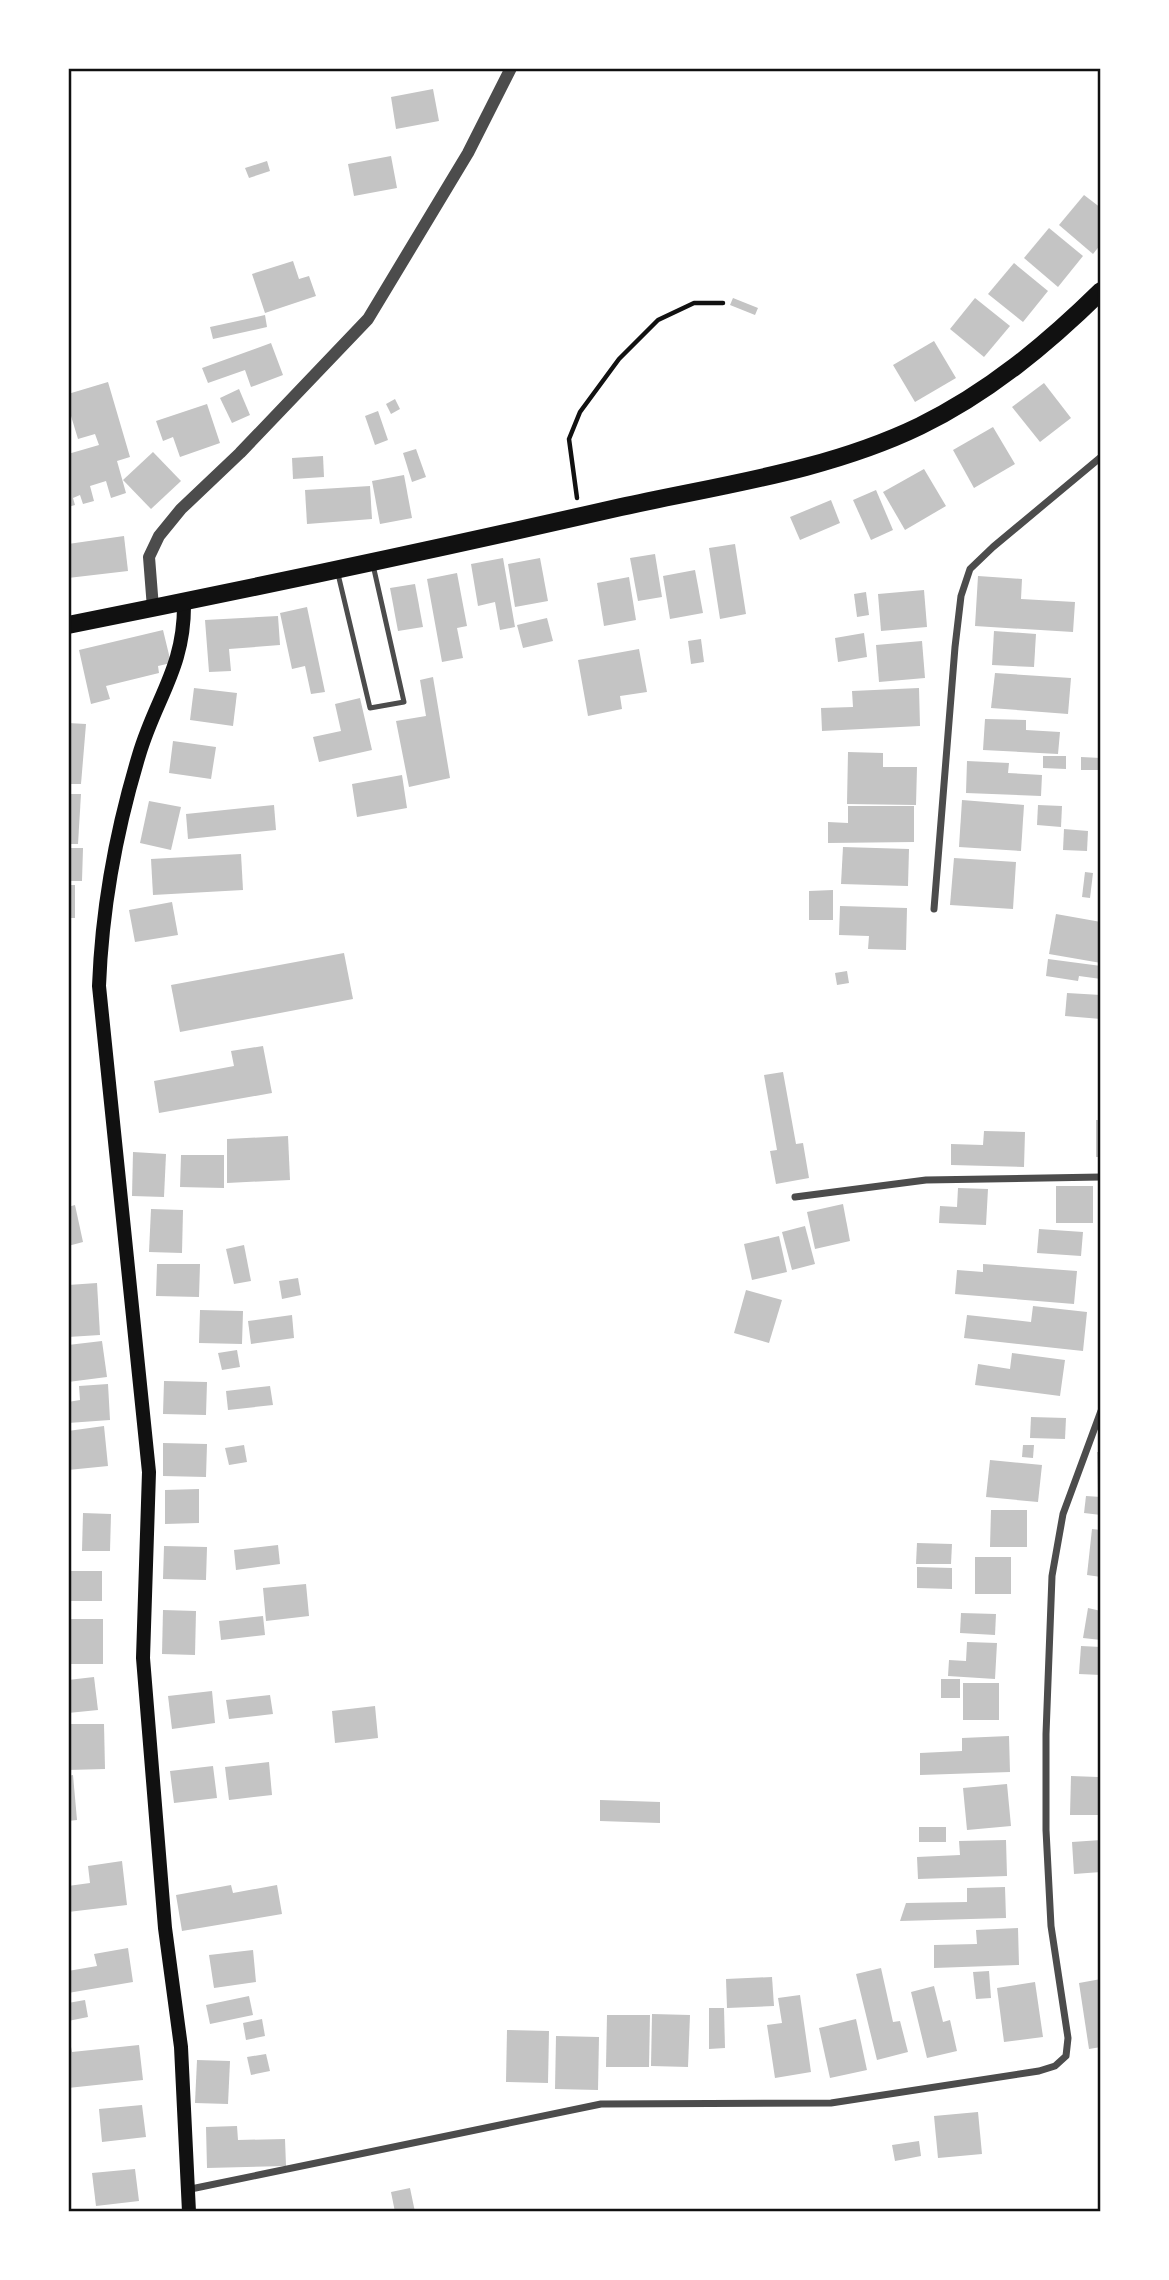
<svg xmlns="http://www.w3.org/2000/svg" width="1169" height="2280" viewBox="0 0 1169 2280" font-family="'Public Sans',sans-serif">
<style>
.building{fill:#c4c4c4}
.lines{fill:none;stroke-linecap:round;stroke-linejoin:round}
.path{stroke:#111;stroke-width:4.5}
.service{stroke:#4c4c4c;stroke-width:5}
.minor{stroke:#4c4c4c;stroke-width:7}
.tertiary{stroke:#4c4c4c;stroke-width:12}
.secondary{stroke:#111;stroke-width:14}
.primary{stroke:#111;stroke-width:18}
.neatline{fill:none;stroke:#111;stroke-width:2.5}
</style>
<rect width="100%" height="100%" fill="#fff"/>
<g class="building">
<polygon points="433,89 439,121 396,129 391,97"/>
<polygon points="391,156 397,188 354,196 348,164"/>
<polygon points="267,161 270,171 249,178 245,168"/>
<polygon points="1084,195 1101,208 1101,244 1093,254 1059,225"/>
<polygon points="1049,228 1083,256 1058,287 1024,258"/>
<polygon points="293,261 299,279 309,276 316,296 265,313 252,274"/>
<polygon points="1014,263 1048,291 1023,322 988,294"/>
<polygon points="733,298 758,308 755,315 730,305"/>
<polygon points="975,298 1010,326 984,357 950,329"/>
<polygon points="265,315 267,327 213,339 210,327"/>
<polygon points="934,341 956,378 915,402 893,365"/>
<polygon points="271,343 283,375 251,387 245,370 208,383 202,368"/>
<polygon points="108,382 130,457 117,461 126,493 111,498 106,481 90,486 94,501 83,504 80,495 73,498 75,505 68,507 68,454 99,445 95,434 78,439 68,406 68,394"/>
<polygon points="1044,383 1071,418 1040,442 1012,407"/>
<polygon points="239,389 250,415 232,423 220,398"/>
<polygon points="395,399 400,409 391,414 386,404"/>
<polygon points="207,404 220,443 180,457 173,437 163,441 156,421"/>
<polygon points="378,411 388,440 375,445 365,416"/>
<polygon points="993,427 1015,464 974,488 953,450"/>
<polygon points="416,449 426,477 412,482 403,453"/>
<polygon points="153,452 181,481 151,509 123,480"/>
<polygon points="323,456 324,477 293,479 292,458"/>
<polygon points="924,469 946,506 905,530 883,492"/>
<polygon points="404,475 412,518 380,524 372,481"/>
<polygon points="370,486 372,519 307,524 305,490"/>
<polygon points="876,490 893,530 871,540 853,500"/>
<polygon points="831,500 840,523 800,540 790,517"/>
<polygon points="124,536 128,571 68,578 68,544"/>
<polygon points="735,544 746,614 720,619 709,548"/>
<polygon points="655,554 662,597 638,601 630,558"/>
<polygon points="503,558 515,627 500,630 495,602 478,606 471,564"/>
<polygon points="540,558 548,601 515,607 508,564"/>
<polygon points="695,570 703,613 670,619 663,576"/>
<polygon points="457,573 467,626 457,628 463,658 442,662 427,579"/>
<polygon points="978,576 1022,579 1021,599 1075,602 1073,632 975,626"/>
<polygon points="629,577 636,620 604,626 597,583"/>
<polygon points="415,584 423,627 398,631 390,588"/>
<polygon points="924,590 927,627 881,631 878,594"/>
<polygon points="866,592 869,615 857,617 854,594"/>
<polygon points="307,607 325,692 311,694 305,666 292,669 280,613"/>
<polygon points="278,616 280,645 229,649 231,671 209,672 205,620"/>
<polygon points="547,618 553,641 523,648 517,625"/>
<polygon points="163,630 171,663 158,666 159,673 106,686 110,699 91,704 79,650"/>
<polygon points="994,631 1036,634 1034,667 992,665"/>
<polygon points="864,633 867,657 838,662 835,638"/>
<polygon points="701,639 704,662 691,664 688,641"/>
<polygon points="922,641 925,678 879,682 876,645"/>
<polygon points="639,649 647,692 620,696 622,709 588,716 578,660"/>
<polygon points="995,673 1071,678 1068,714 991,708"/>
<polygon points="433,677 450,778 409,787 396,721 426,716 420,680"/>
<polygon points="194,688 237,693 233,726 190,720"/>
<polygon points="919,688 920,726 822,731 821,708 853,707 852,691"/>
<polygon points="360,698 372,750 319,762 313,737 341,731 335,704"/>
<polygon points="985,719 1026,720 1026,730 1060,732 1058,754 983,750"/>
<polygon points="68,723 86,724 81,784 68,784"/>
<polygon points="173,741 216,747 211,779 169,773"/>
<polygon points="848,752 883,753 883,767 917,767 916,805 847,804"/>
<polygon points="1043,756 1066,756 1066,769 1043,768"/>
<polygon points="1081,757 1101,758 1101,770 1081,770"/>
<polygon points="967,761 1009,763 1008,773 1042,775 1041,796 966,793"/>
<polygon points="402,775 407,808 357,817 352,784"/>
<polygon points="68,794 81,794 78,844 68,844"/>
<polygon points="962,800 1024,805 1021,851 959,847"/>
<polygon points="149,801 181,807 171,850 140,843"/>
<polygon points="274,805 276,830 188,839 186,814"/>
<polygon points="1038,805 1062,806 1061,827 1037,825"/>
<polygon points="848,806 914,806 914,842 828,843 828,822 848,823"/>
<polygon points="1064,829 1088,831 1087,851 1063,850"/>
<polygon points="843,847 909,849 908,886 841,884"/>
<polygon points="68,848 83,848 82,881 68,881"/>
<polygon points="241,854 243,890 153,895 151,859"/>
<polygon points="954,858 1016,862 1013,909 950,905"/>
<polygon points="1085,872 1093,873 1090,898 1082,897"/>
<rect x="68" y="885" width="7" height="33"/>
<polygon points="833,890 833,920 809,920 809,891"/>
<polygon points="172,902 178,935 135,942 129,910"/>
<polygon points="840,906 907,908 906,950 868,949 869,936 839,935"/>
<polygon points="1056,914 1101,922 1101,963 1049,954"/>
<polygon points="344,953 353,999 180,1032 171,985"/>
<polygon points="1048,959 1101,966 1101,979 1079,976 1078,981 1046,976"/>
<polygon points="847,971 849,983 837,985 835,973"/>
<polygon points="1067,993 1101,995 1101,1019 1065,1016"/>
<polygon points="263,1046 272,1093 159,1113 154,1081 234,1066 231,1051"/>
<polygon points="783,1072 796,1144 803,1143 809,1178 776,1184 770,1151 777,1150 764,1075"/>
<rect x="1096" y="1120" width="5" height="37"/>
<polygon points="984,1131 1025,1132 1024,1167 951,1165 951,1144 983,1145"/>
<polygon points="288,1136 290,1180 227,1183 227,1139"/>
<polygon points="133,1152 166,1154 164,1197 132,1196"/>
<polygon points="181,1155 224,1155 224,1188 180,1187"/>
<rect x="1056" y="1186" width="37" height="37"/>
<polygon points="958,1188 988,1189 986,1225 939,1223 940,1206 957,1207"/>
<polygon points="843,1204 850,1241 815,1249 807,1212"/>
<polygon points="75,1205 83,1242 68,1246 68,1207"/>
<polygon points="151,1209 183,1210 182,1253 149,1252"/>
<polygon points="805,1226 815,1264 792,1270 782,1232"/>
<polygon points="1039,1229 1083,1232 1081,1256 1037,1253"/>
<polygon points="779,1236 787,1272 752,1280 744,1244"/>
<polygon points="244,1245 251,1281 234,1284 226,1249"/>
<polygon points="157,1264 200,1264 199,1297 156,1296"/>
<polygon points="983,1264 1077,1271 1074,1304 955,1294 957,1270 983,1272"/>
<polygon points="298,1278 301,1295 282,1299 279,1281"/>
<polygon points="97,1283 100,1335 68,1337 68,1285"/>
<polygon points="746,1290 782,1300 769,1343 734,1333"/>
<polygon points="1033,1306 1087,1312 1083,1351 964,1338 967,1315 1031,1322"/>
<polygon points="200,1310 243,1311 242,1344 199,1343"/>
<polygon points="292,1315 294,1338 251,1344 248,1321"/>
<polygon points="102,1341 107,1377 68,1382 68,1345"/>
<polygon points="237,1350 240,1367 222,1370 218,1353"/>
<polygon points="1012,1353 1065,1360 1060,1396 975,1385 978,1364 1010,1369"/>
<polygon points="164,1381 207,1382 206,1415 163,1414"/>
<polygon points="108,1384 110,1420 68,1423 68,1402 80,1400 79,1386"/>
<polygon points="270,1386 273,1405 228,1410 226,1391"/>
<polygon points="1031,1417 1066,1418 1065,1439 1030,1438"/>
<polygon points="104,1426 108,1466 68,1470 68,1431"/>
<polygon points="163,1443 207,1444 206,1477 163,1476"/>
<polygon points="244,1445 247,1462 229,1465 225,1448"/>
<polygon points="1023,1445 1034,1445 1033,1458 1022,1457"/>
<polygon points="1097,1452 1101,1452 1101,1494 1098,1494"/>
<polygon points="990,1460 1042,1465 1038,1502 986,1497"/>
<polygon points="199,1489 199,1523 165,1524 165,1490"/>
<polygon points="1086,1496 1101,1497 1101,1515 1084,1513"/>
<polygon points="991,1510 1027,1510 1027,1547 990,1547"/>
<polygon points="83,1513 111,1514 110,1551 82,1551"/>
<polygon points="1092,1529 1101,1530 1101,1577 1087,1575"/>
<polygon points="917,1543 952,1544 951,1564 916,1564"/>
<polygon points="278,1545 280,1564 236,1570 234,1550"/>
<polygon points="164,1546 207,1547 206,1580 163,1579"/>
<rect x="975" y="1557" width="36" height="37"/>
<polygon points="917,1567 952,1568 952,1589 917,1588"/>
<rect x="68" y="1571" width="34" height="30"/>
<polygon points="306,1584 309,1616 266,1621 263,1588"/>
<polygon points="1088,1608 1101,1611 1101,1640 1083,1638"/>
<polygon points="163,1610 196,1611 195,1655 162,1654"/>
<polygon points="961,1613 996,1614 995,1635 960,1633"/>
<polygon points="263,1616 265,1635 221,1640 219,1621"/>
<rect x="68" y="1619" width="35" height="45"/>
<polygon points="967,1642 997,1643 995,1679 948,1676 949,1660 966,1661"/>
<polygon points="1081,1646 1101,1647 1101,1675 1079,1674"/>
<polygon points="94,1677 98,1710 68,1713 68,1680"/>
<rect x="941" y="1679" width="19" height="19"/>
<rect x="963" y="1683" width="36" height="37"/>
<polygon points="212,1691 215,1723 172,1729 168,1696"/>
<polygon points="270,1695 273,1714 229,1719 226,1700"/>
<polygon points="375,1706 378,1738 335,1743 332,1711"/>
<polygon points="68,1724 104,1724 105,1769 68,1770"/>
<polygon points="1009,1736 1010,1772 920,1775 920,1753 962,1751 962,1738"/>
<polygon points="269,1762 272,1795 229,1800 225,1767"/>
<polygon points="213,1766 217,1798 174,1803 170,1771"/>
<polygon points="73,1775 77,1820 68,1821 68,1776"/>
<polygon points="1071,1776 1098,1777 1101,1815 1070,1815"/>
<polygon points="1007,1784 1011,1826 967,1830 963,1788"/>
<polygon points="600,1800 660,1802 660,1823 600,1821"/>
<rect x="919" y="1827" width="27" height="15"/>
<polygon points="1006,1840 1007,1876 918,1879 917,1857 960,1855 959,1841"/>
<polygon points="1101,1840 1101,1872 1074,1874 1072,1842"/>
<polygon points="122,1861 127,1905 68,1912 68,1886 90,1883 88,1866"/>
<polygon points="231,1885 233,1893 277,1885 282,1914 182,1931 176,1895"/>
<polygon points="1005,1887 1006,1918 900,1921 906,1903 967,1902 967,1888"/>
<polygon points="1018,1928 1019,1965 934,1968 934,1945 977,1944 976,1930"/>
<polygon points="128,1948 133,1982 68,1993 68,1971 97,1966 94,1954"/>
<polygon points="253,1950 256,1982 214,1988 209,1955"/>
<polygon points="881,1968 893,2022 900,2021 908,2052 877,2060 856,1974"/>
<polygon points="989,1971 991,1998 976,1999 973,1972"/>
<polygon points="772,1977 774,2006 727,2008 726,1979"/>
<polygon points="1101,1979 1101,2047 1089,2049 1079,1983"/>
<polygon points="1035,1982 1043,2037 1004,2042 997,1988"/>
<polygon points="934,1986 943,2022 950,2020 957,2051 927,2058 911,1992"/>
<polygon points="800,1995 811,2072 775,2078 767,2025 782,2023 778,1998"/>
<polygon points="249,1996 253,2015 210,2024 206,2005"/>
<polygon points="85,2000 88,2017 68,2021 68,2003"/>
<polygon points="709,2008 724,2008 725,2048 709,2049"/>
<polygon points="652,2014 690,2015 688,2067 651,2066"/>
<polygon points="607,2015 650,2015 649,2067 606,2067"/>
<polygon points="262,2019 265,2036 246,2040 243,2023"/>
<polygon points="856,2019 867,2070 830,2078 819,2028"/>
<polygon points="507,2030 549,2031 548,2083 506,2082"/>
<polygon points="68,2032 72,2052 139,2045 143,2080 68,2088"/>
<polygon points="556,2036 599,2037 598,2090 555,2089"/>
<polygon points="266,2054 270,2071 251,2075 247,2057"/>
<polygon points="197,2060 230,2061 228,2104 195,2103"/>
<polygon points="142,2105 146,2137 102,2142 99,2109"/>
<polygon points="978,2112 982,2154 938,2158 934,2116"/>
<polygon points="237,2126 238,2140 285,2139 286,2166 207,2168 206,2127"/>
<polygon points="919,2141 921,2156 895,2161 892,2145"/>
<polygon points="135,2169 139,2201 96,2206 92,2173"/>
<polygon points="410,2188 415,2212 395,2212 391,2192"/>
</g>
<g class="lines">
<polyline class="path" points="577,498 569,439 580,412 619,359 658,320 694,303 723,303"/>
<polyline class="service" points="338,574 370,708 404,702 373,565"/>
<g class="minor">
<polyline points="934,909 955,647 961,596 970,569 993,547 1101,457"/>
<polyline points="795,1197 926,1180 1101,1177"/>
<polyline points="186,2190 601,2104 831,2103 1039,2071 1055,2066 1066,2056 1068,2038 1051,1926 1046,1830 1046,1734 1052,1576 1063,1514 1101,1411"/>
</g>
<polyline class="tertiary" points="153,608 149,557 159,536 181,509 240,453 368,319 468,153 511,68"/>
<path class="secondary" d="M184,602C185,668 156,697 139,755C116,831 102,907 99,986L149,1472L143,1658L165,1928L181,2047L189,2212"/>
<path class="primary" d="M68,625C253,588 437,549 621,507C721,485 827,471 920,426C988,393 1047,344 1101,291"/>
</g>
<rect width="1169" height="2280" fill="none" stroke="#ffffff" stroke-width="140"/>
<rect x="70" y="70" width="1029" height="2140" class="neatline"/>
</svg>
